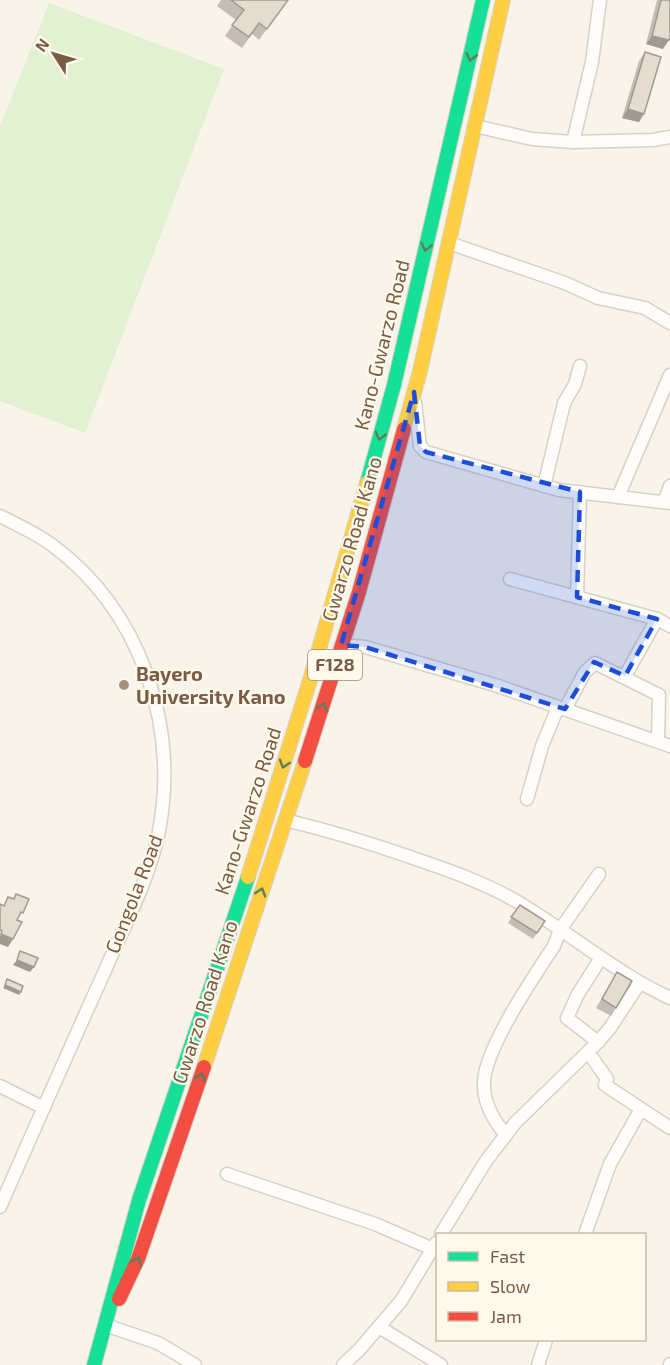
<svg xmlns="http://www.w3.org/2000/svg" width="670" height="1365" viewBox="0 0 670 1365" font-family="'Exo 2',sans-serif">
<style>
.green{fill:#e2f1d2}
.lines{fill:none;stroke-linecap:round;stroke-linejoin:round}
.street-casing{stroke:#d7d0c6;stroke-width:15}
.fast-casing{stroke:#dad1c8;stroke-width:16}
.slow-casing{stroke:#dad1c8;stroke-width:16}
.jam-casing{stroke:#dad1c8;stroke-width:16}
.street{stroke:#fefdfc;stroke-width:12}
.fast{stroke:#16e098;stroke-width:14}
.slow{stroke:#ffcf43;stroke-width:14}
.jam{stroke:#f24e42;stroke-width:14}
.wall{fill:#c5bdb3}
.shaded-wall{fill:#a09a92}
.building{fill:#e5dcd0;stroke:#a09a92;stroke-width:1.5}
.oneway{stroke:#607d5a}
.marked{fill:#1d4ed8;fill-opacity:0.2;stroke:#1d4ed8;stroke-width:4.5;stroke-dasharray:12 8;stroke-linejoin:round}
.poi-dot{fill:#a6917f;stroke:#fff9eb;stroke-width:2}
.labels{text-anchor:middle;stroke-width:4.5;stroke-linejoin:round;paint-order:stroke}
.shield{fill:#fff9eb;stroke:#a18b78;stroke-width:1.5}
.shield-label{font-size:18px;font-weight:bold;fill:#795c46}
.street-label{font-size:20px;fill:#795c46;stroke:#fff9eb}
.poi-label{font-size:20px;font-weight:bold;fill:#795c46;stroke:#fff9eb;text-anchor:start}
</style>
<rect width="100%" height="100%" fill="#f9f4e9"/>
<polygon class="green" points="49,3 224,69 85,433 0,401 0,126"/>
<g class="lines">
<defs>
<g id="street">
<polyline points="475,126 532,139 573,142 653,140 670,137"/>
<polyline points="573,142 592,62 600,0"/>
<polyline points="449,243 565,283 598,298 645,308 670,323"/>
<polyline points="415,402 420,446 426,452 559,490 670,503"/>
<polyline points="544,486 564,403 575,384 580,366"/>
<polyline points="618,497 670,375"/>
<polyline points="664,502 670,486"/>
<path d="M0,516C17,525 36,533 52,545C140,610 179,724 159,831C149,881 123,928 103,975C68,1052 34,1130 0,1207"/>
<polyline points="510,579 657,619 670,626"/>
<polyline points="577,597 580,492"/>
<polyline points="341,645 365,647 495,685 670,746"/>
<polyline points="625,676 657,619"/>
<polyline points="565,709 585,672 595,663 659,695 658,741"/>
<polyline points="527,799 542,746 558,707"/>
<path d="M285,820C327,830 367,842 407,856C445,869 481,881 516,901C569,932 614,972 670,998"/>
<polyline points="598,1042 567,1018 578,994 601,958"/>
<polyline points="593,1059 607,1079 605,1085 670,1128"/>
<polyline points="0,1086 44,1108"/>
<path d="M506,1135C493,1120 483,1101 484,1081C486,1047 534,976 554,946L560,930L599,874"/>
<polyline points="227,1174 375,1224 433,1249"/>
<polyline points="441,1234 486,1161 515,1123 598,1042 610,1028 639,984"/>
<polyline points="585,1234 610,1164 641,1109"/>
<polyline points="105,1325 158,1343 195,1365"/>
<polyline points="379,1327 441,1365"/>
<polyline points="343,1365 359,1350 401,1301 436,1243"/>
<polyline points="538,1365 546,1340"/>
<polyline points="670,1365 670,1364"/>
</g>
<g id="fast">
<polyline points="367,483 394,385 483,0"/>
<polyline points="94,1365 139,1200 248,877"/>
</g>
<g id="slow">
<polyline points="404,429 420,371 503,0"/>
<polyline points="248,877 310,680 367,483"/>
<polyline points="204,1067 305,761"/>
</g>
<g id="jam">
<polyline points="305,761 359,592 404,429"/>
<polyline points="119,1299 138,1259 204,1067"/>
</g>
</defs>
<use href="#street" class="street-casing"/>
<use href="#fast" class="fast-casing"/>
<use href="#slow" class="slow-casing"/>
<use href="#jam" class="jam-casing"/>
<use href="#street" class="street"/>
<use href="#fast" class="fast"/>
<use href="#slow" class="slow"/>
<use href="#jam" class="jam"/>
</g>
<g class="wall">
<polygon points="221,0 288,0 259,40 252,34 242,48 225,36 236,20 217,6"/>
<polygon points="657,0 670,0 663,49 646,44"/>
<polygon points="645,52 639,122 622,118 639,61"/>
<polygon points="520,905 545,921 533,939 508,923"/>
<polygon points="617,972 616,1008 611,1016 596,1008"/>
</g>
<g class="shaded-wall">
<polygon points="652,36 669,40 663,49 646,44"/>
<polygon points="628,109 644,114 639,122 622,118"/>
<polygon points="1,934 13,939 8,947 0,944 0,936"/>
<polygon points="17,960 34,967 30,972 13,965"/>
<polygon points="5,985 21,992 19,995 3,988"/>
</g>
<g class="building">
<polygon points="231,0 288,0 267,29 259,23 249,37 232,25 244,10"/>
<polygon points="661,0 670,0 670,37 669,40 652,36"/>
<polygon points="645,52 661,57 644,114 628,109"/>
<polygon points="16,894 29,899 23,913 21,912 17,920 22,922 13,939 1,934 2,931 0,930 0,904 4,906 8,897 14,899"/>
<polygon points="520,905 545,921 537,933 511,917"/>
<polygon points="20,951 38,958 34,967 17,960"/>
<polygon points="617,972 632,981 616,1008 602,999"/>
<polygon points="7,979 23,986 21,992 5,985"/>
</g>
<defs><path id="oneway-chevron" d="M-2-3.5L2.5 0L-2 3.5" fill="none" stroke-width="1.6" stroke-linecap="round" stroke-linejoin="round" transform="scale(1.5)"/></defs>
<g class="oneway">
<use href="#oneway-chevron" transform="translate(471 57) rotate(103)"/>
<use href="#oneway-chevron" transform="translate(426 247) rotate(103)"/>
<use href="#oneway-chevron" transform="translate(380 436) rotate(105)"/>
<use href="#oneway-chevron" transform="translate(323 707) rotate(-73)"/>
<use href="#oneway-chevron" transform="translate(284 764) rotate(108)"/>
<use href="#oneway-chevron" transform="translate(261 892) rotate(-72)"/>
<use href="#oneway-chevron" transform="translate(201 1077) rotate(-72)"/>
<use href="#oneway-chevron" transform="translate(137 1261) rotate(-67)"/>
</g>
<path class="marked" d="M414,392L420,446L426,452L580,492L577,597L657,619L625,676L594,662L565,709L365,647L341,645Z"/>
<circle class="poi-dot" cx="124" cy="685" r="6"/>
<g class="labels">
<rect class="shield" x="308" y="650" width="54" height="30" rx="4.5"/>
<g class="shield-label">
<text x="335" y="671">F128</text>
</g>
<g class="street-label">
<text transform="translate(382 345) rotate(-76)" y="7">Kano-Gwarzo Road</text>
<text transform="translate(352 539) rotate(-74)" y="7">Gwarzo Road Kano</text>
<text transform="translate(248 811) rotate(-72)" y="7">Kano-Gwarzo Road</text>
<text transform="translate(134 894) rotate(-69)" y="7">Gongola Road</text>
<text transform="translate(205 1002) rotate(-72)" y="7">Gwarzo Road Kano</text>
</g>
<g class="poi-label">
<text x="136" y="681">Bayero<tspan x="136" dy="23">University Kano</tspan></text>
</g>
</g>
<rect x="436" y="1233" width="210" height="108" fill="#fff9eb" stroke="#c9baa9" stroke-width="1.5"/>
<rect x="448" y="1252" width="30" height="9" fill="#16e098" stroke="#c9baa9" stroke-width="1.5"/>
<text x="490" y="1263" font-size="18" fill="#795c46">Fast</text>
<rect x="448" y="1282" width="30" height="9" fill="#ffcf43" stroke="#c9baa9" stroke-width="1.5"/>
<text x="490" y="1293" font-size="18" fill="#795c46">Slow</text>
<rect x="448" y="1312" width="30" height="9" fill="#f24e42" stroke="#c9baa9" stroke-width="1.5"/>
<text x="490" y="1323" font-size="18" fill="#795c46">Jam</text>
<g transform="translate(54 54) rotate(307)" stroke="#fff9eb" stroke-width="4.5" paint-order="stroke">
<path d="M0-4.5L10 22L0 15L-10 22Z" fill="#795c46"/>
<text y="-9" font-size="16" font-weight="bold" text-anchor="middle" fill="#795c46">N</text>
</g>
</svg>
